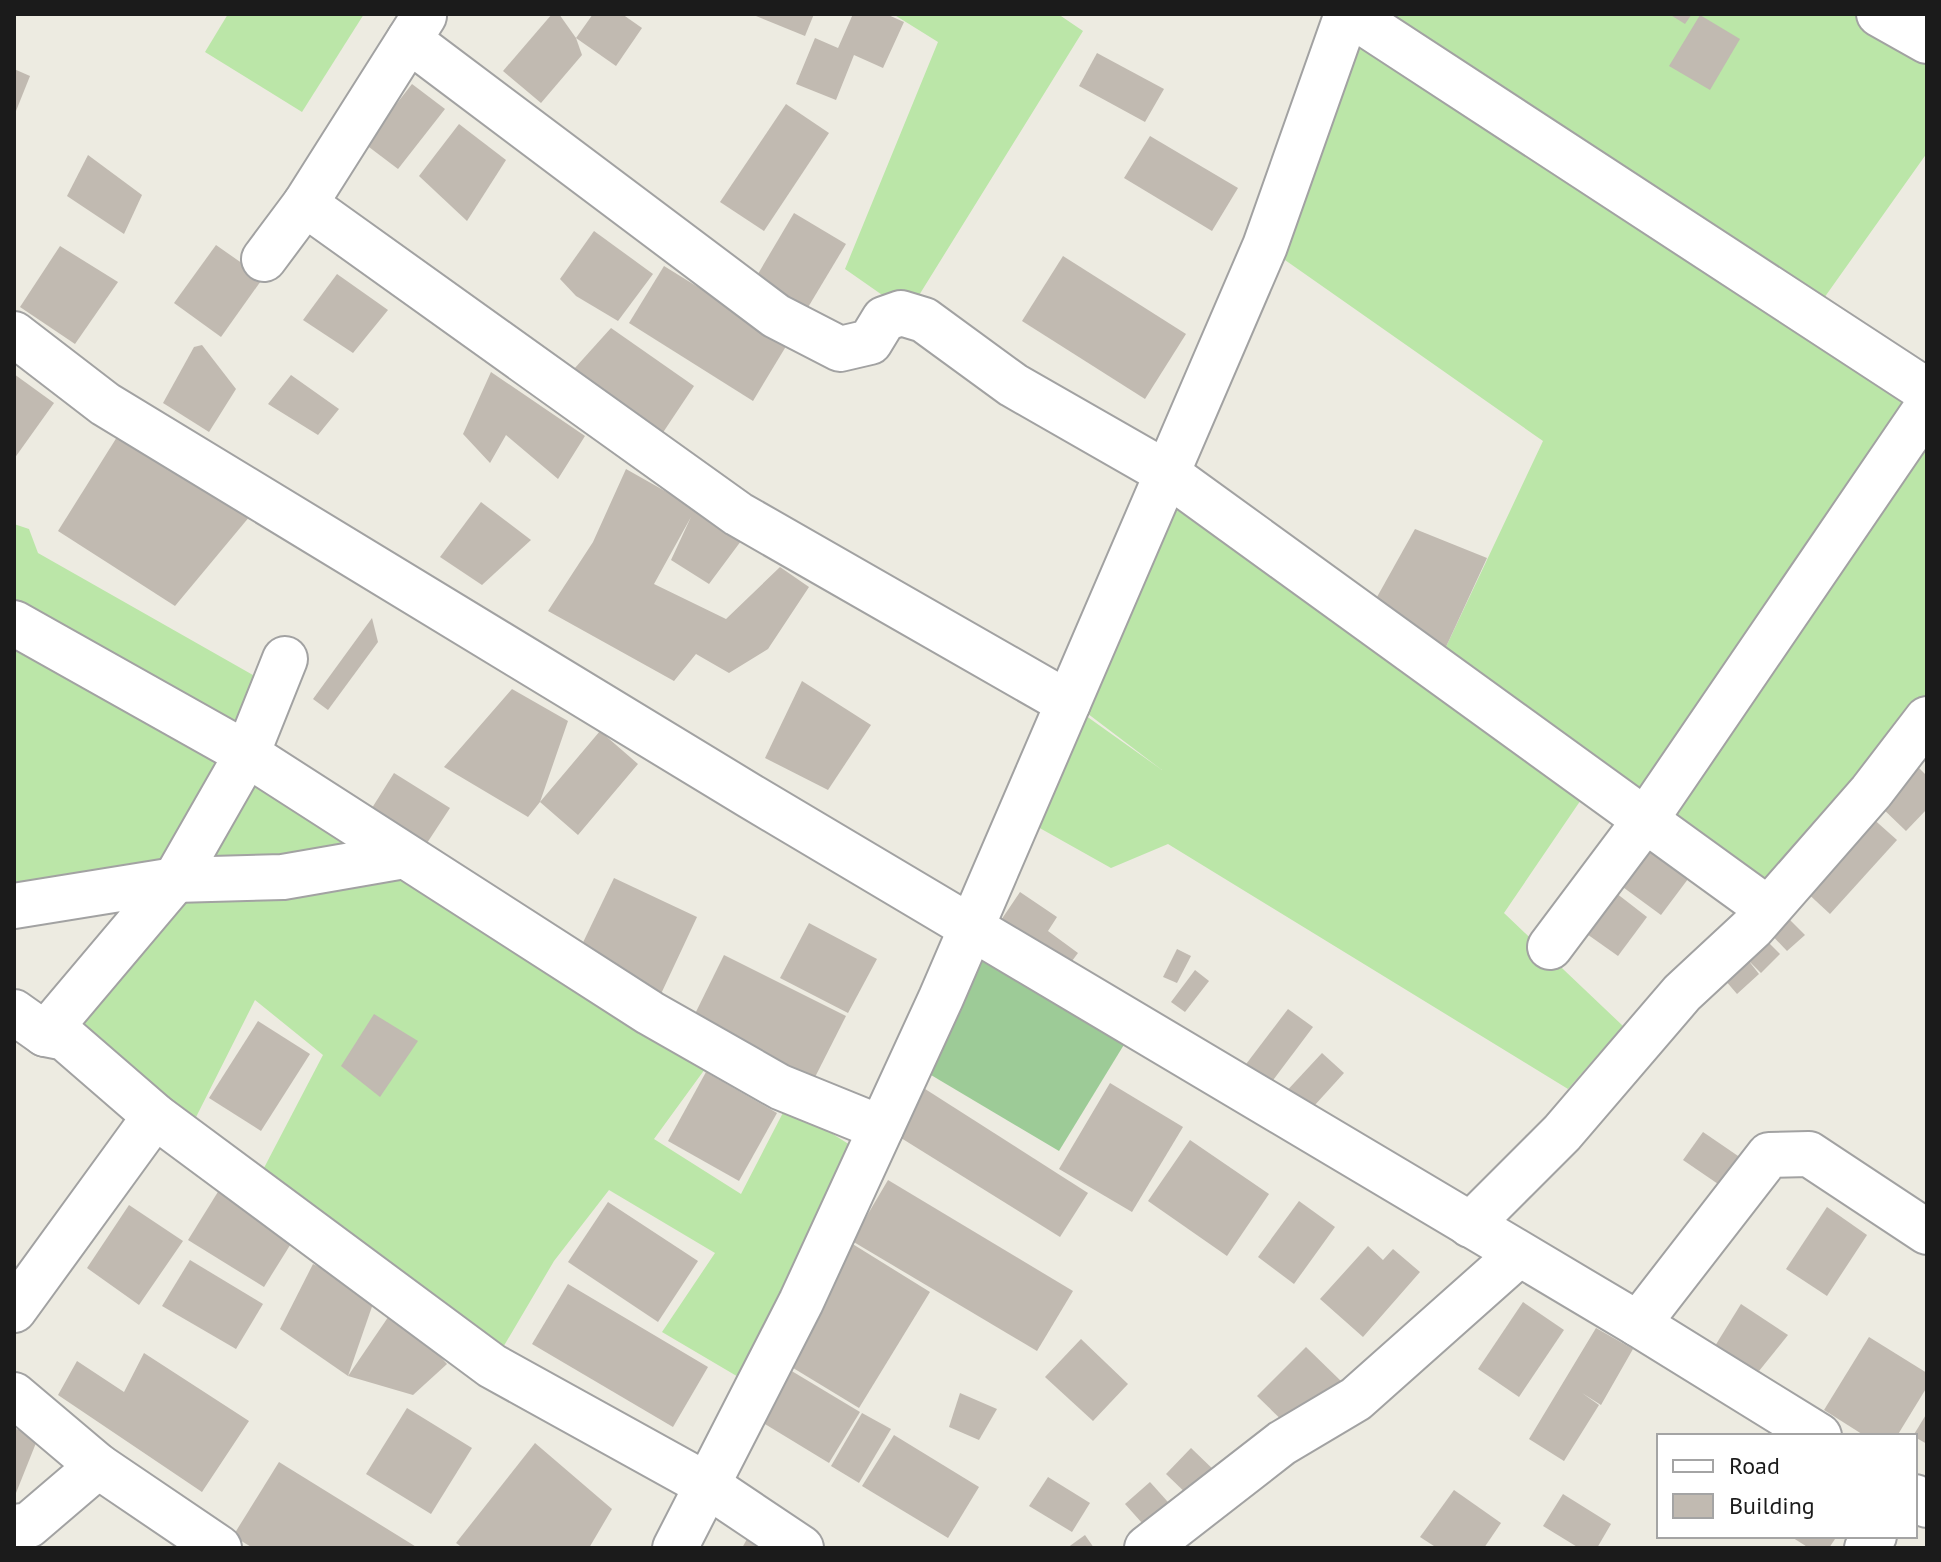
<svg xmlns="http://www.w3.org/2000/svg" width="1941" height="1562" viewBox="0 0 1941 1562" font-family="'PT Sans',sans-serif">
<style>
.grass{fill:#bbe6a8}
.forest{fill:#9dcb97}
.building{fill:#c1bab1}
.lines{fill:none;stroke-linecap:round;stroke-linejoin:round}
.minor-casing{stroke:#a2a2a2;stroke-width:48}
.minor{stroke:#fff;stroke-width:44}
</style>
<rect width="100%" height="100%" fill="#edebe1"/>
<g class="grass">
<polygon points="228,14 364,14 302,112 205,52"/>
<polygon points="893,14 1058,14 1083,31 908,313 845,269 938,42"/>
<polygon points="1347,14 1879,14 1927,41 1927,153 1812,315 1927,393 1927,718 1772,889 1604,766 1504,913 1623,1026 1568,1089 1168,844 1111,868 1020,817 1068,703 1162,770 1071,701 1164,496 1445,649 1543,441 1265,246"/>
<polygon points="14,524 29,529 38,553 269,684 232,758 713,1058 654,1139 741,1194 787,1105 869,1157 757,1388 662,1332 715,1253 609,1190 554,1261 492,1366 253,1189 323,1055 255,1000 185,1139 54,1029 161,886 14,901"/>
</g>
<polygon class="forest" points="982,957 1125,1043 1059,1151 931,1075"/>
<g class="building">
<polygon points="552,14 559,14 576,38 582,55 541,103 503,71"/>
<polygon points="593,14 622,14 642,28 616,66 576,38"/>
<polygon points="751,14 814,14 805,36"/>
<polygon points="853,14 886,14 904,22 883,68 854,55 836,100 796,84 815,38 838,48"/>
<polygon points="1669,14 1692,14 1685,24"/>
<polygon points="1700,15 1740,39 1710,90 1669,66"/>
<polygon points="1097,53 1164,89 1145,122 1079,86"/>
<polygon points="14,69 30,76 14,116"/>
<polygon points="412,84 445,109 398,169 365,144"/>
<polygon points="786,104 829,133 764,231 720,202"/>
<polygon points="459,124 506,160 467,221 419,176"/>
<polygon points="1150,136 1238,188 1212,231 1124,178"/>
<polygon points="88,155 142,195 124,234 67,196"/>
<polygon points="794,213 846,244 801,319 749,289"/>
<polygon points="594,231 653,274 618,321 576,296 560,279"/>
<polygon points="216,245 263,278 221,337 174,303"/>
<polygon points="60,246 118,282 75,344 20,307"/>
<polygon points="1063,256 1186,334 1145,399 1022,321"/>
<polygon points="664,266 788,343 753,401 629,323"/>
<polygon points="337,274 388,310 353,353 303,320"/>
<polygon points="611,328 694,386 662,434 574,369"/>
<polygon points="202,345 236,389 209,432 163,403 194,347"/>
<polygon points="491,372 585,436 558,479 506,435 490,463 463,434"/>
<polygon points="14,374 54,403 14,459"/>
<polygon points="291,375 339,409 318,435 268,404"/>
<polygon points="117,437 250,516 175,606 58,531"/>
<polygon points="626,469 695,508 741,541 709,584 671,560 691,517 654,584 726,619 780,567 809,587 768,649 729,673 696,654 674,681 548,611 593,542"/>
<polygon points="481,502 531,540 482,585 440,557"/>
<polygon points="1415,529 1487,558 1445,649 1372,606"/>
<polygon points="372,618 378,642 328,710 313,699"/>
<polygon points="802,681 871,725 828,790 765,758"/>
<polygon points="512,689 568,721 540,802 600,731 638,764 578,835 540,802 528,817 444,767"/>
<polygon points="1917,766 1927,776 1927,809 1906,831 1879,805"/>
<polygon points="394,773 450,808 427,843 372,808"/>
<polygon points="1870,816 1897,840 1830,914 1803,889"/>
<polygon points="1646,842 1691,875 1661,915 1616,882"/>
<polygon points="614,878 697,917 660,996 576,957"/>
<polygon points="1607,886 1647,917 1618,956 1577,927"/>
<polygon points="1020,892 1057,917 1048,931 1078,953 1063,973 993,932"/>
<polygon points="1784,914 1805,935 1787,951 1767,930"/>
<polygon points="809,923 877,959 848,1013 780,978"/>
<polygon points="1761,935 1780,954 1761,973 1748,960 1759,974 1737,994 1719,973"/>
<polygon points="1177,949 1191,956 1177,983 1163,977"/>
<polygon points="724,955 846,1016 811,1085 690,1024"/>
<polygon points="1195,970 1209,981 1185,1012 1171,1002"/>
<polygon points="1288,1009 1313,1027 1262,1095 1237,1076"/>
<polygon points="374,1014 418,1041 380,1097 341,1066"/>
<polygon points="258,1021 310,1054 261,1131 209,1098"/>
<polygon points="1322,1053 1344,1073 1304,1117 1282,1096"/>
<polygon points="706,1072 777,1113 739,1181 668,1141"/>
<polygon points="1110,1083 1183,1127 1132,1212 1059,1169"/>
<polygon points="922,1087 1088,1193 1060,1237 893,1133"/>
<polygon points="1703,1132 1741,1158 1721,1186 1683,1160"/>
<polygon points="1190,1140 1269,1194 1227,1256 1148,1201"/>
<polygon points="888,1180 1073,1291 1037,1351 852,1241"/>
<polygon points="221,1187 297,1234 264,1287 188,1240"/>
<polygon points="1299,1201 1335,1227 1294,1284 1258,1257"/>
<polygon points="608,1202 698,1261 658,1322 568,1262"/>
<polygon points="129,1205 183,1241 139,1305 87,1268"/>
<polygon points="1827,1207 1867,1235 1827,1296 1786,1269"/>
<polygon points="851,1243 930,1292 859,1408 780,1360"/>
<polygon points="1368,1246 1383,1260 1393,1249 1420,1272 1363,1337 1320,1299"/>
<polygon points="190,1260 263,1304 236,1349 162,1306"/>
<polygon points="313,1264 376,1295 348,1376 280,1329"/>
<polygon points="568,1284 708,1367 673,1427 532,1344"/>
<polygon points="1523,1302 1564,1330 1519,1397 1478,1369"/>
<polygon points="1741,1304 1788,1335 1759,1371 1715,1346"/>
<polygon points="395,1307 447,1364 413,1395 348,1376"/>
<polygon points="1596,1328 1633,1349 1601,1405 1582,1393 1599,1405 1564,1461 1529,1439"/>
<polygon points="1869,1337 1927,1373 1927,1387 1897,1436 1865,1436 1824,1410"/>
<polygon points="1081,1339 1128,1384 1093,1421 1045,1377"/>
<polygon points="1306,1347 1343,1383 1294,1432 1257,1396"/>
<polygon points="144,1353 249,1421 202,1492 58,1395 77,1361 124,1392"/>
<polygon points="780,1364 860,1412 829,1463 750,1415"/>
<polygon points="960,1393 997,1409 979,1440 949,1427"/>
<polygon points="407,1408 472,1448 431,1514 366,1474"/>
<polygon points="862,1413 891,1429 859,1483 831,1466"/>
<polygon points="1927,1413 1927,1444 1913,1436"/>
<polygon points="14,1428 38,1438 14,1498"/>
<polygon points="894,1435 979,1487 948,1538 862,1486"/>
<polygon points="535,1443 612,1509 589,1548 463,1548 456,1543"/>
<polygon points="1191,1448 1218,1474 1193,1500 1166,1474"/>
<polygon points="279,1462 418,1548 253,1548 233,1536"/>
<polygon points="1048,1477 1090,1503 1072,1532 1029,1506"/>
<polygon points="1150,1482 1176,1511 1151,1533 1125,1504"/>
<polygon points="1454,1490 1501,1523 1484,1548 1437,1548 1420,1537"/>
<polygon points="1563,1494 1611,1524 1597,1548 1579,1548 1543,1526"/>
<polygon points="1085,1535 1094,1548 1067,1548"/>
<polygon points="1790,1536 1837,1536 1829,1548 1809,1548"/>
<polygon points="747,1539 758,1548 742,1548"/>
</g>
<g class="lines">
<defs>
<g id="minor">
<polyline points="1350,14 1927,391"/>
<polyline points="1879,14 1927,41"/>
<polyline points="409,40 776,316 840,349 870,342 884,319 901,313 924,320 1013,385 1165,472 1768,909"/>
<polyline points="305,204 738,514 1068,703"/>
<polyline points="264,259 305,204 424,16"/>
<polyline points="14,334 105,404 750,796 1638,1324 1819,1436"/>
<polyline points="14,623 247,754 650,1013 780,1087 881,1128"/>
<polyline points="175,880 247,754 285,659"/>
<polyline points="175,880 283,877 404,856"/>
<polyline points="14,906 175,880 45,1034"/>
<polyline points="1550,947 1646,819 1927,407"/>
<polyline points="14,1012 45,1034 65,1038 155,1116 492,1366 707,1485 801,1548"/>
<polyline points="1470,1225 1562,1133 1682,993 1752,928 1871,792 1927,719"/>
<polyline points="14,1310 155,1116"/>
<polyline points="1638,1324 1769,1155 1809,1154 1927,1232"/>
<polyline points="14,1395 98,1466 29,1525 14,1527"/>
<polyline points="98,1466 219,1548"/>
<polyline points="1915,1497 1927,1505"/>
<polyline points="675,1548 801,1302 941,998 1265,246 1347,14"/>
<polyline points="1147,1548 1282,1443 1356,1399 1519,1254"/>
<polyline points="1867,1548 1874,1536"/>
</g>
</defs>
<use href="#minor" class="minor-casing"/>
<use href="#minor" class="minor"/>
</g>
<rect width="1941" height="1562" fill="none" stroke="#1b1b1b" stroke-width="32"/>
<rect x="1657" y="1434" width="260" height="104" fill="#ffffff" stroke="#a4a4a4" stroke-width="2"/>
<rect x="1673" y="1460" width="40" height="12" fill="#ffffff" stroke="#a4a4a4" stroke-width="2"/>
<text x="1729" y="1474" font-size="24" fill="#1b1b1b">Road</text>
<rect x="1673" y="1494" width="40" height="24" fill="#c1bab1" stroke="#a4a4a4" stroke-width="2"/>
<text x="1729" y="1514" font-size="24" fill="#1b1b1b">Building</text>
</svg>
